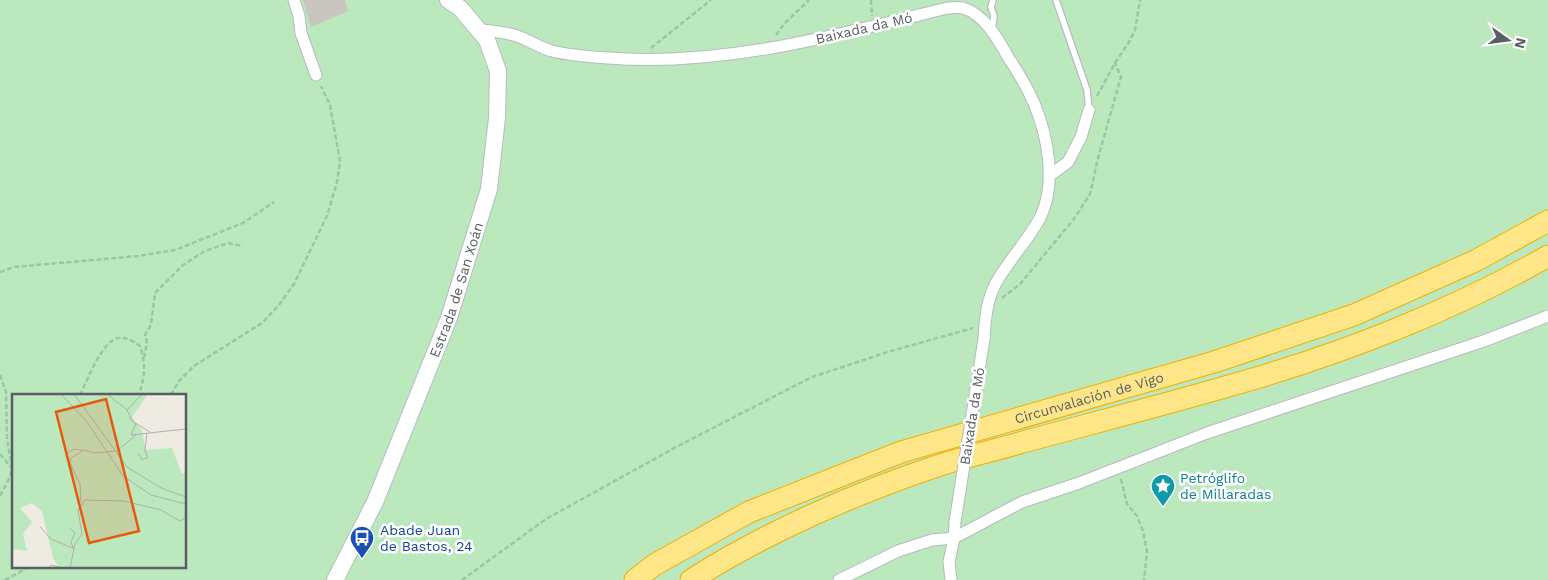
<svg xmlns="http://www.w3.org/2000/svg" width="1548" height="580" viewBox="0 0 1548 580" font-family="'Work Sans',sans-serif">
<style>
.green{fill:#bce8be;fill-rule:evenodd}
.building{fill:#c9c6bf}
.lines{fill:none;stroke-linecap:round;stroke-linejoin:round}
.lane-casing{stroke:#b7babf;stroke-width:8}
.street-casing{stroke:#b7babf;stroke-width:13}
.secondary-casing{stroke:#b8bbc1;stroke-width:18}
.highway-casing{stroke:#f0af00;stroke-width:23}
.path{stroke:#95c9a6;stroke-width:2.5;stroke-dasharray:5 2.5;stroke-linecap:butt}
.lane{stroke:#fff;stroke-width:5.5}
.street{stroke:#fff;stroke-width:11}
.secondary{stroke:#fff;stroke-width:16}
.highway{stroke:#ffe688;stroke-width:21}
.street-bridge-casing{stroke:#b7babf;stroke-width:13;stroke-linecap:butt}
.street-bridge{stroke:#fff;stroke-width:11}
.labels{text-anchor:middle;stroke-width:5;stroke-linejoin:round;paint-order:stroke}
.street-label{font-size:14px;fill:#5a5e64;stroke:#fff}
.culture-label{font-size:14px;fill:#0d838f;stroke:#fff;text-anchor:start}
.transit-label{font-size:14px;fill:#164399;stroke:#fff;text-anchor:start}
.inset-road{fill:none;stroke:#afafac;stroke-width:1}
.view{fill:#e8590c;fill-opacity:0.15;stroke:#e8590c;stroke-width:2.5}
.inset-edge{fill:none;stroke:#5a5e64;stroke-width:2.5}
</style>
<rect width="100%" height="100%" fill="#eeece2"/>
<path class="green" d="M0,0H1548V580H0ZM14,395H185V566H14Z"/>
<polygon class="building" points="303,0 345,0 348,11 311,27"/>
<g class="lines">
<defs>
<g id="lane">
<polyline points="1056,0 1087,90 1089,110"/>
<polyline points="992,30 994,16 991,7 993,0"/>
</g>
<g id="street">
<polyline points="294,0 299,16 301,33 316,75"/>
<path d="M480,30C492,31 505,32 517,36C529,40 540,48 552,51C567,55 593,57 608,58C722,67 838,35 947,8C952,8 958,7 963,8C984,14 998,39 1008,57C1018,72 1027,87 1034,103C1048,137 1057,184 1040,218C1028,240 1010,259 997,281C987,298 985,319 984,339"/>
<polyline points="1049,176 1068,162 1081,137 1089,110"/>
<polyline points="839,580 898,551 932,540 954,538 1022,502 1079,483 1207,433 1481,342 1548,316"/>
<polyline points="951,580 949,562 954,538 955,522"/>
</g>
<g id="secondary">
<path id="s1" d="M335,580L375,502L449,318L489,189L497,118L498,71L487,40L460,8L448,0"/>
</g>
<g id="highway">
<path id="s2" d="M635,580L654,565L749,512L901,452L1214,362L1354,315L1475,261L1548,221"/>
<path d="M691,580C766,532 858,492 943,464C969,456 996,450 1023,442C1093,423 1163,405 1232,385C1339,355 1452,311 1548,256"/>
</g>
</defs>
<use href="#lane" class="lane-casing"/>
<use href="#street" class="street-casing"/>
<use href="#secondary" class="secondary-casing"/>
<use href="#highway" class="highway-casing"/>
<g class="path">
<polyline points="871,0 872,16"/>
<polyline points="776,35 784,24 809,0"/>
<polyline points="651,48 711,0"/>
<polyline points="1097,96 1115,63 1129,42 1135,30 1140,0"/>
<polyline points="0,272 14,267 138,256 175,250 243,223 274,202"/>
<polyline points="1002,298 1020,284 1074,219 1090,194 1098,158 1121,77 1115,63"/>
<polyline points="144,358 147,342 145,335 151,325 155,293 183,265 205,251 228,243 243,246"/>
<polyline points="0,375 6,392 7,439 12,468 10,477 0,496"/>
<path d="M80,395C87,381 102,341 118,338C126,336 134,342 140,346C146,365 145,376 139,395"/>
<polyline points="171,395 179,381 194,366 262,323 279,305 294,284 309,253 327,216 337,182 340,161 330,105 321,86"/>
<polyline points="0,454 11,467"/>
<polyline points="1121,479 1127,504 1137,516 1143,531 1147,552 1144,580"/>
<polyline points="5,580 31,566"/>
<polyline points="462,580 546,519 678,446 812,377 891,351 973,328"/>
</g>
<use href="#lane" class="lane"/>
<use href="#street" class="street"/>
<use href="#secondary" class="secondary"/>
<use href="#highway" class="highway"/>
<defs>
<polyline id="street-bridge" points="955,522 984,339"/>
</defs>
<use href="#street-bridge" class="street-bridge-casing"/>
<use href="#street-bridge" class="street-bridge"/>
</g>
<defs>
<symbol id="sight-pin" viewBox="-11 -11 22 30"><path d="M0 17L-7.5 6A9.5 9.5 0 1 1 7.5 6Z" fill="#0f9aa8" stroke="#fff"/><path d="M0-6L1.8-2.2L6-1.7L2.9 1.2L3.7 5.4L0 3.3L-3.7 5.4L-2.9 1.2L-6-1.7L-1.8-2.2Z" fill="#fff"/></symbol>
<symbol id="bus-pin" viewBox="-11 -11 22 30"><path d="M0 17L-7.5 6A9.5 9.5 0 1 1 7.5 6Z" fill="#1a4fb4" stroke="#fff"/><path d="M-5-6H5V4H4V6H2V4H-2V6H-4V4H-5ZM-3.5-4V0h7V-4ZM-3.5 1.2v1.5H-2V1.2ZM2 1.2v1.5H3.5V1.2Z" fill="#fff"/></symbol>
</defs>
<g fill-rule="evenodd">
<use href="#sight-pin" x="1149" y="472" width="28" height="38"/>
<use href="#bus-pin" x="348" y="524" width="28" height="38"/>
</g>
<g class="labels">
<g class="street-label">
<text transform="translate(864 28) rotate(-13)" y="5">Baixada da Mó</text>
<text dy="5" stroke="none"><textPath href="#s1" startOffset="315">Estrada de San Xoán</textPath></text>
<text dy="5" stroke="none"><textPath href="#s2" startOffset="492">Circunvalación de Vigo</textPath></text>
<text transform="translate(972 416) rotate(-81)" y="5">Baixada da Mó</text>
</g>
<g class="culture-label">
<text x="1180" y="483">Petróglifo<tspan x="1180" dy="16">de Millaradas</tspan></text>
</g>
<g class="transit-label">
<text x="380" y="535">Abade Juan<tspan x="380" dy="16">de Bastos, 24</tspan></text>
</g>
</g>
<g transform="translate(12 394)">
<rect width="174" height="174" fill="#eeece2"/>
<path d="M0,0H136L120,23L130,37L134,56L160,54L170,80L174,78V174H47L41,164L30,117L20,109L8,114L20,128L11,140L15,157L0,155Z" fill="#bce8be"/>
<path class="inset-road" d="M49,0L75,28L111,82L139,101L174,110M62,0L115,73L149,94L174,103M95,0L115,16L120,27L138,38M115,16L130,0M124,29L119,41L174,35M126,59L130,66L136,63L133,57L135,39M57,65L54,60L62,55L70,56M69,108L68,90L58,69L59,64L72,56L82,59L105,57L124,41M28,133L39,145L63,155M58,134L63,139L59,148L61,154M36,174L39,171L51,174M58,174L63,150L70,140L66,116L73,106L112,107L149,116L168,127L174,123"/>
<path class="view" d="M94,5L127,137L77,149L44,18Z"/>
<rect width="174" height="174" class="inset-edge"/>
</g>
<g transform="translate(1508 40) rotate(104)" stroke="#ffffff" stroke-width="4" paint-order="stroke">
<path d="M0-4L9 19L0 12L-9 19Z" fill="#5a5e64"/>
<text y="-8" font-size="14" font-weight="bold" text-anchor="middle" fill="#5a5e64">N</text>
</g>
</svg>
